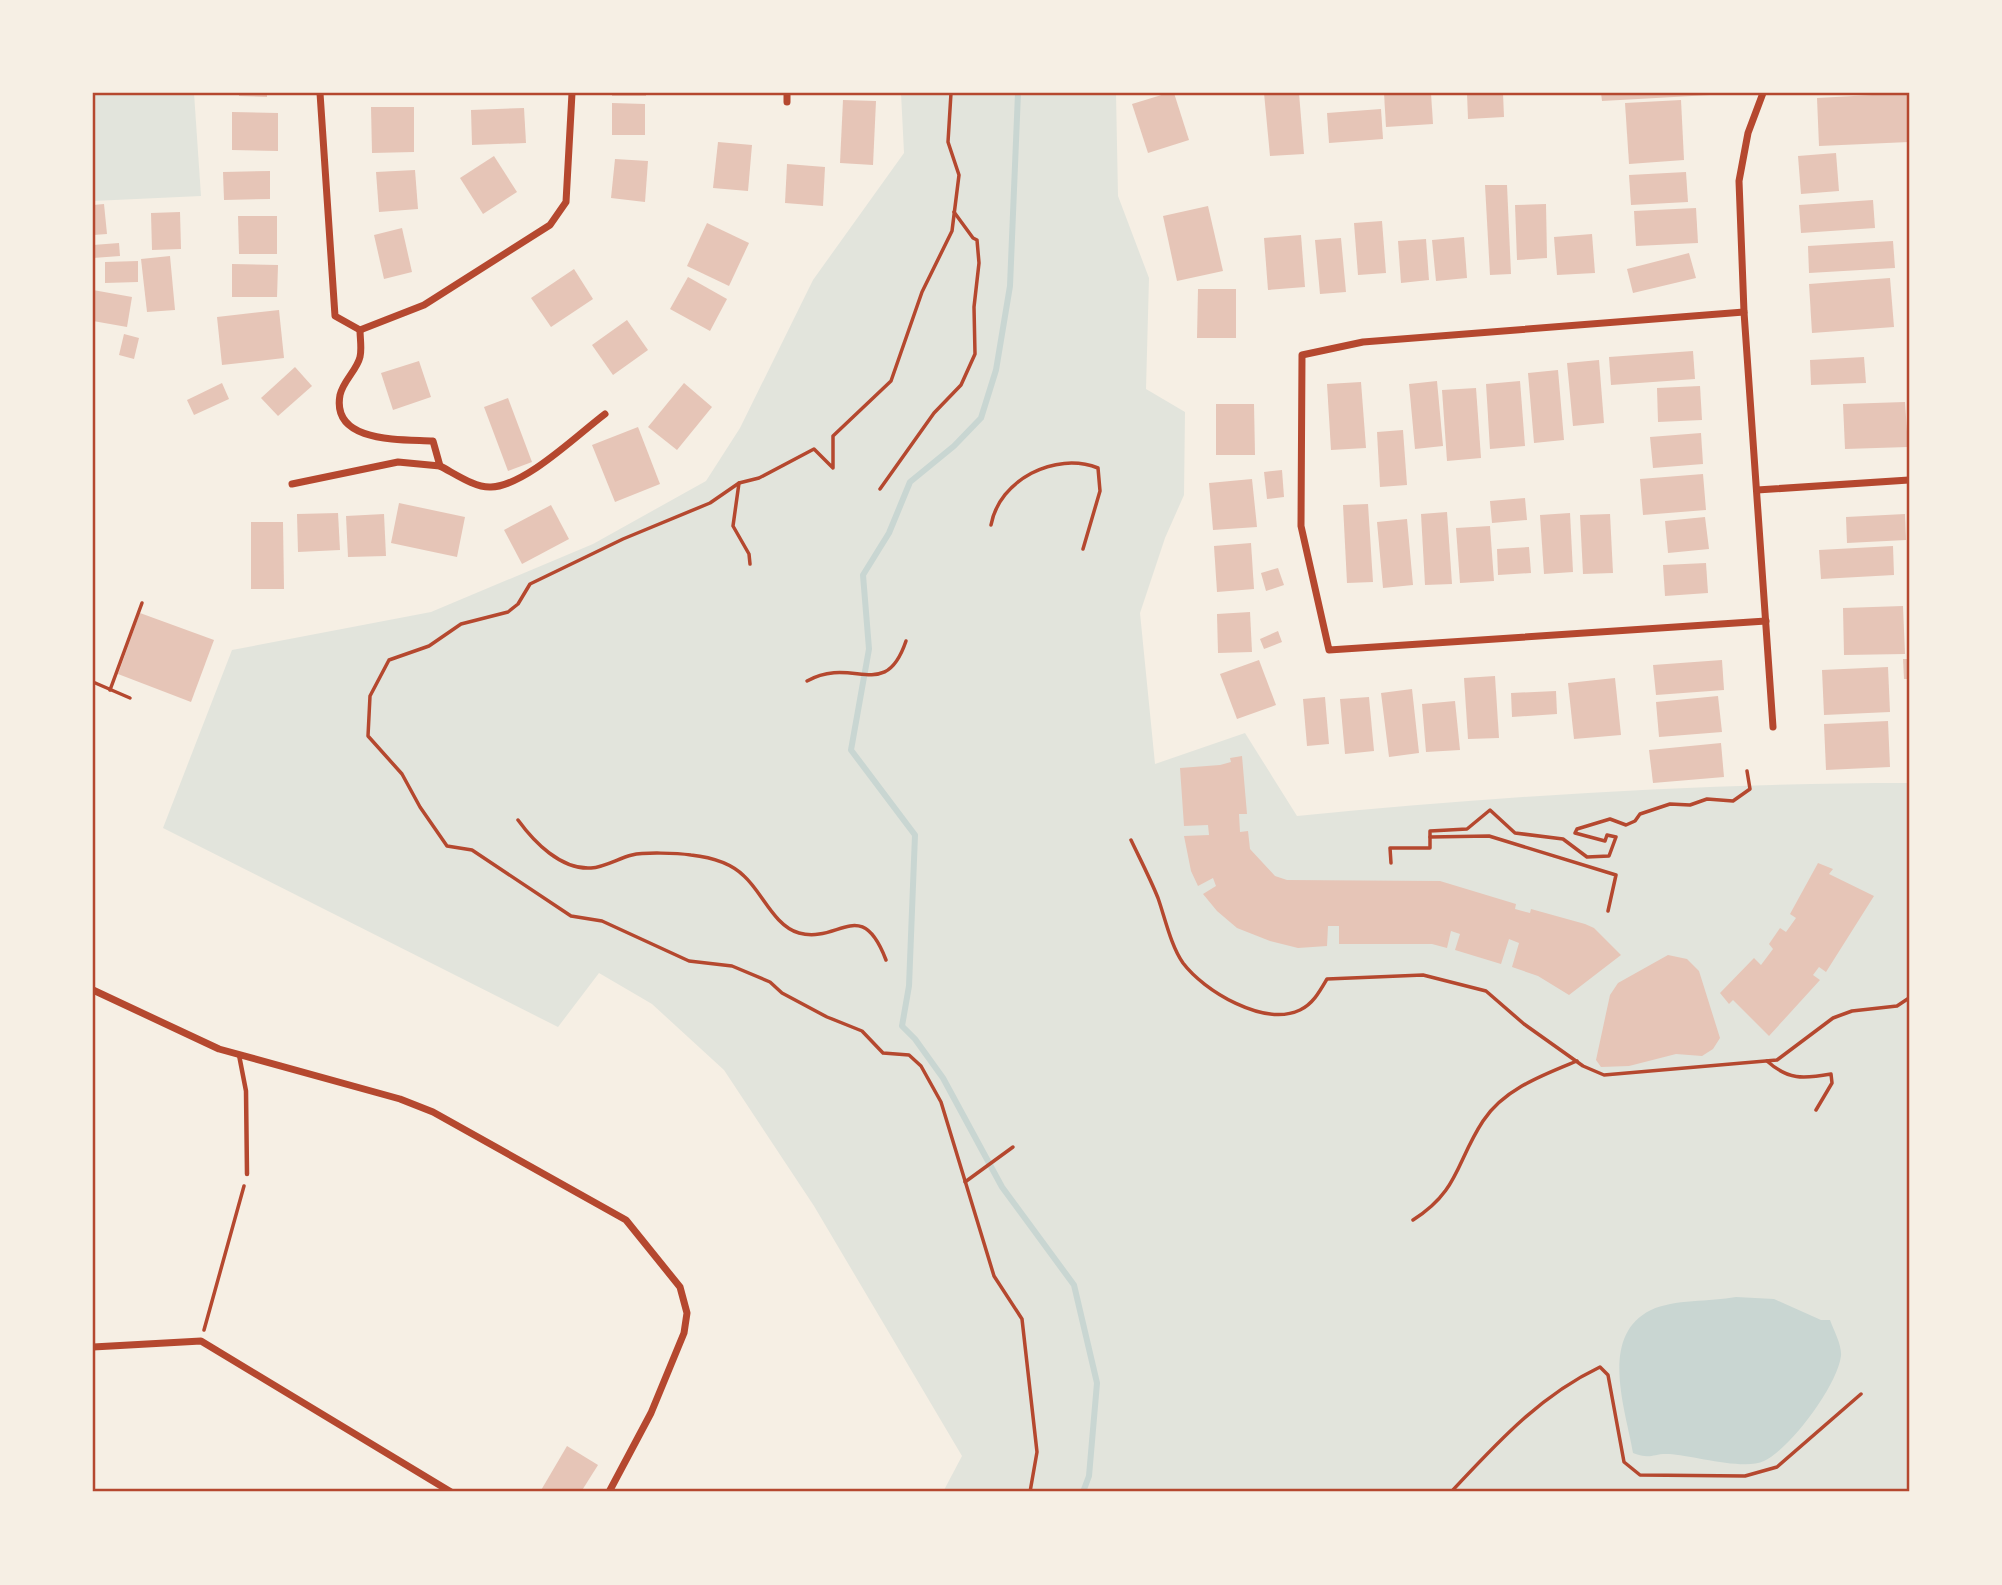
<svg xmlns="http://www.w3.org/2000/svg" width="2002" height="1585" viewBox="0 0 2002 1585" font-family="Overpass,sans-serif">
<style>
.green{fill:#e2e4dc}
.water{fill:#c9d6d2}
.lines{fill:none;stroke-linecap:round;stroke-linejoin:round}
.stream{stroke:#c9d6d2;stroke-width:6}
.building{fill:#e6c5b7}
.path{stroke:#b5482f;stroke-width:3.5}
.service{stroke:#b5482f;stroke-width:4.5}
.minor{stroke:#b5482f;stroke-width:7}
.neatline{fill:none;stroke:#b5482f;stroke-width:2.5}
</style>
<rect width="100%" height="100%" fill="#f6efe4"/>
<g class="green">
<polygon points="93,93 194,93 201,196 93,201"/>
<path d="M901,93H1116L1118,196L1149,278L1146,389L1185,412L1184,495L1165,538L1140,613L1155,764L1245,733L1297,816C1499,796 1705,783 1909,783V1492H943L962,1456L814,1206L724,1070L652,1004L599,973L558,1027L163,828L232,650L431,612L593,544L706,481L740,428L813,280L904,153Z"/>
</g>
<path class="water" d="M1736,1297L1774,1299L1821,1320H1830C1834,1331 1842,1345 1841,1356C1837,1386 1791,1448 1764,1461C1744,1471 1691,1455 1669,1454C1653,1453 1651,1460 1633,1453C1626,1410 1598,1336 1651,1310C1674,1299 1710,1302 1736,1297Z"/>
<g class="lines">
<polyline class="stream" points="1018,93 1010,286 996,370 981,418 954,446 910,482 889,533 863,575 869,649 851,750 915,835 909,986 902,1026 915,1039 943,1078 1002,1187 1074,1285 1097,1383 1089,1476 1083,1492"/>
</g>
<g class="building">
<polygon points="239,93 267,93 267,97 239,96"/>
<rect x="612" y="93" width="34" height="3"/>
<polygon points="1168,93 1174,93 1189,140 1148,153 1132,104"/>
<polygon points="1264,93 1299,93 1304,154 1270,156"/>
<polygon points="1384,93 1431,93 1433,124 1386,127"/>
<polygon points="1467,93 1503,93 1504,117 1468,119"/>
<polygon points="1601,93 1710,93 1710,95 1602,101"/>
<polygon points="1909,93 1909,142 1819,146 1817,98"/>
<polygon points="843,100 876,101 873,165 840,163"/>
<polygon points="1681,100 1684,160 1629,164 1625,103"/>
<polygon points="612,103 645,104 645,135 612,135"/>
<polygon points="371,107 414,107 414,152 372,153"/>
<polygon points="524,108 526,143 472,145 471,110"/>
<polygon points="1381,109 1383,139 1329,143 1327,113"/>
<polygon points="232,112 278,113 278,151 232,150"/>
<polygon points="718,142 752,145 748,191 713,188"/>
<polygon points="1836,153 1839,191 1801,194 1798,156"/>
<polygon points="494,156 517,192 483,214 460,178"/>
<polygon points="615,159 648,161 645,202 611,198"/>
<polygon points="787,164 825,167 823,206 785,203"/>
<polygon points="415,170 418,209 379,212 376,172"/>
<polygon points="270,171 270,199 224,200 223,172"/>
<polygon points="1686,172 1688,202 1631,205 1629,175"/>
<polygon points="1485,185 1507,185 1511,274 1490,275"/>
<polygon points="1873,200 1875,228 1801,233 1799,205"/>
<polygon points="104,204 107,234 93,235 93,205"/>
<polygon points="1546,204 1547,258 1517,260 1515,205"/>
<polygon points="1208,206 1223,271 1177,281 1163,216"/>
<polygon points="1696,208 1698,243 1636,246 1634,211"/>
<polygon points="180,212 181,249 152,250 151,213"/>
<polygon points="238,216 277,216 277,254 239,254"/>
<polygon points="1382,221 1386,273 1358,275 1354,223"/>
<polygon points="707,223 749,243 729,286 687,266"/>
<polygon points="402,228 412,272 384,279 374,235"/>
<polygon points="1592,234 1595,273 1557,275 1554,237"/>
<polygon points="1301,235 1305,287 1268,290 1264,238"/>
<polygon points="1464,237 1467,278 1436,281 1432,240"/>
<polygon points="1341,238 1346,292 1320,294 1315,240"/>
<polygon points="1426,239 1429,280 1401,283 1398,241"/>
<polygon points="1893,241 1895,268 1809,273 1808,246"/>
<polygon points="119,243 120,256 93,258 93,245"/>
<polygon points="1689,253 1696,278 1633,293 1627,269"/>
<polygon points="170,256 175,310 147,312 141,259"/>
<polygon points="138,261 138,282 105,283 105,262"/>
<polygon points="232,264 278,265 277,297 232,297"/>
<polygon points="574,269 593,299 551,327 531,298"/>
<polygon points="688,277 727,299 710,331 670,309"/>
<polygon points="1890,278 1894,327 1812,333 1809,284"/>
<polygon points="1198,289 1236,289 1236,338 1197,338"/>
<polygon points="93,290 132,297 127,327 93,321"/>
<polygon points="279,310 284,358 222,365 217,317"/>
<polygon points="627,320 648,350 613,375 592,345"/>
<polygon points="124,334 139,338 134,359 119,355"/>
<polygon points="1693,351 1695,379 1611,385 1609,357"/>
<polygon points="1864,357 1866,383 1811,385 1810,360"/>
<polygon points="1599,360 1604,423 1573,426 1567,363"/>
<polygon points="419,361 431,397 393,410 381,373"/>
<polygon points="295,367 312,386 278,416 261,398"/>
<polygon points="1558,370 1564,440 1534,443 1528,373"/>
<polygon points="1437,381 1443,446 1415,449 1409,384"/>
<polygon points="1520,381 1525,446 1490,449 1486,384"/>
<polygon points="1361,382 1366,448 1331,450 1327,384"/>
<polygon points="222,383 229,399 194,415 187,400"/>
<polygon points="684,383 712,407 677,450 648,427"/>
<polygon points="1700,386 1702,420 1658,422 1657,388"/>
<polygon points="1476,388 1481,458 1447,461 1442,390"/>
<polygon points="508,398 532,462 508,471 484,407"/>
<polygon points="1905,402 1908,447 1845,449 1843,404"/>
<polygon points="1216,404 1254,404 1255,455 1216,455"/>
<polygon points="638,427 660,484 615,502 592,445"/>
<polygon points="1403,430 1407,485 1380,487 1377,432"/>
<polygon points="1701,433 1703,464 1653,468 1650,437"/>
<polygon points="1282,470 1284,497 1267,499 1264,472"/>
<polygon points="1703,474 1706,510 1643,515 1640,479"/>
<polygon points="1252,479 1257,527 1213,530 1209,483"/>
<polygon points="1525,498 1527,520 1492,523 1490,501"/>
<polygon points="399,503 465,517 457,557 391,543"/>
<polygon points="1368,504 1373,582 1347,583 1343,505"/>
<polygon points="551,505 569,539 522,564 504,530"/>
<polygon points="1447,512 1452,584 1425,585 1421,514"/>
<polygon points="338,513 340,550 298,552 297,514"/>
<polygon points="1570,513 1573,572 1544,574 1540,515"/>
<polygon points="384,514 386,556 348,557 346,516"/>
<polygon points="1610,514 1613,573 1583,574 1580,515"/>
<polygon points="1905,514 1906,540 1847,543 1846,517"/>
<polygon points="1705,517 1709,549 1668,553 1665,521"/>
<polygon points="1407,519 1413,585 1383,588 1377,522"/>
<polygon points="251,522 283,522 284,589 251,589"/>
<polygon points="1490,526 1494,581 1460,583 1456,528"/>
<polygon points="1251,543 1254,589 1217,592 1214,546"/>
<polygon points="1893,546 1894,575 1821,579 1819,550"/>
<polygon points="1529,547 1531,573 1498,575 1497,549"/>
<polygon points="1706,563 1708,593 1665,596 1663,565"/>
<polygon points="1278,568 1284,585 1266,591 1261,573"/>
<polygon points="1903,606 1905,654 1844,655 1843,608"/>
<polygon points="1250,612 1252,652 1218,653 1217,614"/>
<polygon points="140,613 214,640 191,702 118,674"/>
<polygon points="1278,631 1282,642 1264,649 1260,639"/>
<polygon points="1903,659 1909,659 1909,679 1904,679"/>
<polygon points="1259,660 1276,705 1237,719 1220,674"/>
<polygon points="1722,660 1724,690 1656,695 1653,665"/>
<polygon points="1888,667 1890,712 1824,715 1822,670"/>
<polygon points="1495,676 1499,738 1468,739 1464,678"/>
<polygon points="1615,678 1621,735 1574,739 1568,683"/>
<polygon points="1412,689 1419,753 1389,757 1381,693"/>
<polygon points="1556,691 1557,714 1512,717 1511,693"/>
<polygon points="1718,696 1722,732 1659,737 1656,702"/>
<polygon points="1325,697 1329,744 1307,746 1303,699"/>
<polygon points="1369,697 1374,751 1345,754 1340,699"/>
<polygon points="1455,701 1460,750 1426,752 1422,704"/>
<polygon points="1888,721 1890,767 1826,770 1824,724"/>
<polygon points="1721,743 1724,777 1653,783 1649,750"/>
<polygon points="1242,756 1247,814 1239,814 1240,832 1248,831 1250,849 1275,876 1287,880 1440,881 1516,904 1515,909 1530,913 1531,909 1585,924 1594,928 1621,955 1569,995 1538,976 1512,967 1519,943 1509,939 1501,964 1455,950 1460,934 1451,931 1447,948 1432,944 1339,944 1339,926 1328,926 1327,946 1298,948 1270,941 1237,928 1217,911 1203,894 1216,886 1213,878 1198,886 1191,871 1184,836 1209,835 1208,825 1184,826 1180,768 1220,765 1231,762 1230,758"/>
<polygon points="1818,863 1833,869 1829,874 1874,896 1826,972 1819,967 1813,975 1820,980 1769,1036 1733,1000 1729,1004 1720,993 1754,958 1761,965 1773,949 1769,944 1780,928 1786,932 1796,918 1790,914"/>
<polygon points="1668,955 1687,959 1699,971 1720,1038 1713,1049 1702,1056 1676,1054 1629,1066 1601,1067 1596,1060 1610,995 1618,983"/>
<polygon points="567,1446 598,1465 581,1492 540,1492"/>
</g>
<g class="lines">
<g class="path">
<polyline points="951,93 948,142 959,175 952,231 922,292 891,381 833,436 833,468 814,449 759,478 739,483 710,503 623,539 530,584 518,604 508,612 461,624 429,646 389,660 370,696 368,736 402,774 420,807 447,846 472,850 571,916 602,921 689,961 732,966 770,982 782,993 827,1017 862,1031 883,1053 909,1055 921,1066 941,1102 994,1276 1022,1319 1037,1452 1030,1492"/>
<polyline points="739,483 733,526 749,554 750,564"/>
<polyline points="880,489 934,413 961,385 975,354 974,307 979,263 977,240 973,238 954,212"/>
<path d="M991,525C999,480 1055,451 1098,468L1100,491L1083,549"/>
<path d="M807,681C854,655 885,703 906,641"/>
<polyline points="93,682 130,698"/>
<polyline points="110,690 142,603"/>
<path d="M518,820C534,842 561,870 591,868C605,867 619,858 632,855C644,852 677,853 691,855C709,857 731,863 744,876C762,892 774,926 799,933C839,944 861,895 886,960"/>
<path d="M1131,840C1140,859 1150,878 1158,898C1165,918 1171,946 1183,963C1204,991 1264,1027 1300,1010C1313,1004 1320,991 1327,979L1423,975L1486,991L1524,1024L1583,1066L1604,1075L1777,1060L1833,1018L1852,1011L1897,1006L1909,998"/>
<polyline points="1391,863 1390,848 1430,848 1430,837"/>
<polyline points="1608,911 1616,875 1489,836 1430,837 1430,831 1467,829 1490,810 1515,833 1563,839 1587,857 1609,856 1616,837 1607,835 1605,841 1575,833 1577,829 1610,819 1626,825 1635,821 1640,814 1670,804 1690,805 1707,799 1733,801 1750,789 1747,771"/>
<path d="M1767,1061C1788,1080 1803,1079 1831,1074L1832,1083L1816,1110"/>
<polyline points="965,1182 1013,1147"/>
<path d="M1413,1220C1459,1191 1456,1162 1483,1121C1504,1089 1543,1075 1577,1061"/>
<polyline points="204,1330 244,1186"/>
<path d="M1451,1492C1496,1444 1539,1396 1600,1367L1608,1375L1624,1462L1640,1475L1745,1476L1777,1467L1861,1394"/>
</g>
<polyline class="service" points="239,1055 246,1091 247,1174"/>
<g class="minor">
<polyline points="320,93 335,316 360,330 424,305 550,225 566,202 572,93"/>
<polyline points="787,93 787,102"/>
<polyline points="1763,93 1748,133 1739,181 1744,312 1773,727"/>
<polyline points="1744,312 1363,342 1302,355 1301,526 1329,650 1766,621"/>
<path d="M360,330C360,338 362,349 360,357C357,370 343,381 340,395C331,444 403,439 433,441L440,466C454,473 475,488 491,487C525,486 577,435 605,414"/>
<polyline points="292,484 398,462 440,466"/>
<polyline points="1757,490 1909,480"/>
<polyline points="93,990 219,1049 400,1099 433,1112 626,1220 680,1287 687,1313 684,1333 651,1413 609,1492"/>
<polyline points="93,1347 201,1341 451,1492"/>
</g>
</g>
<rect width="2002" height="1585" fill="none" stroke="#f6efe4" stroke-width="189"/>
<rect x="94" y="94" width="1814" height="1396" class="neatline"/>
</svg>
